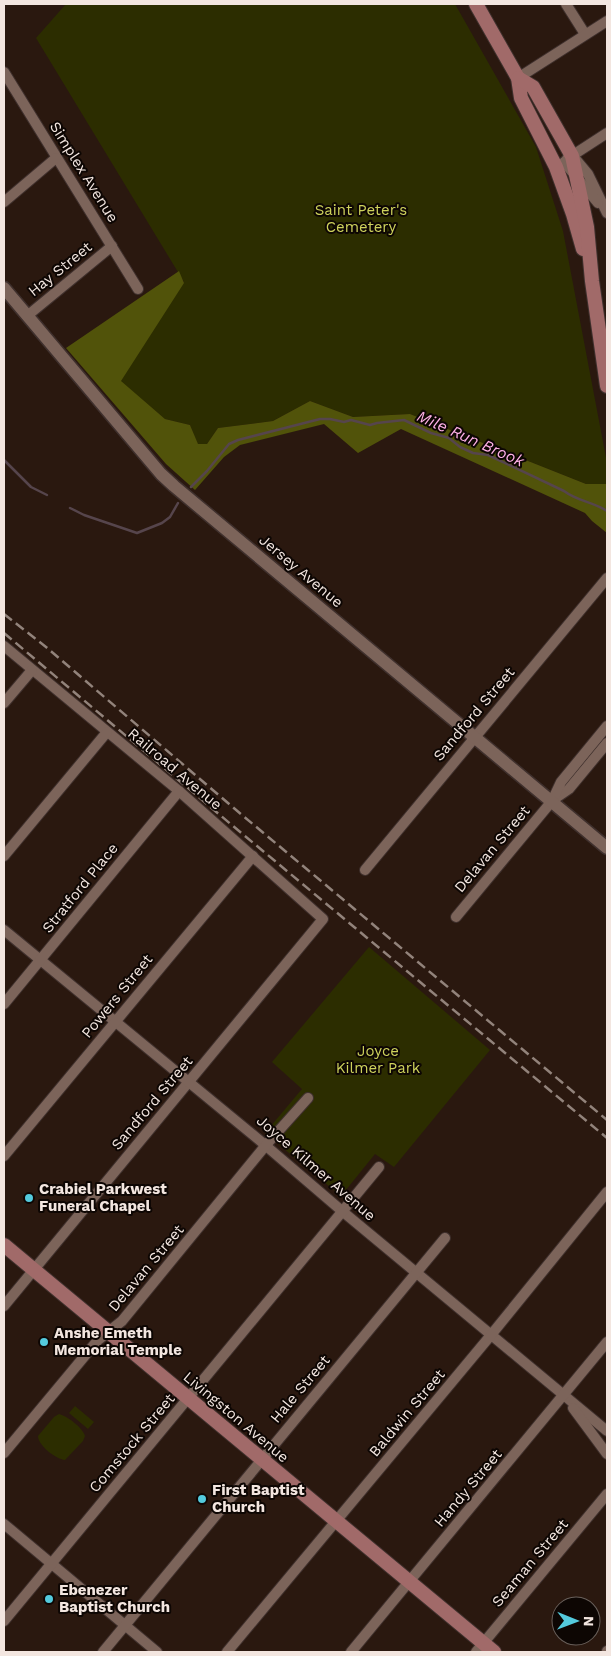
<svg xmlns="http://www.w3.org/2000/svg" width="611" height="1656" viewBox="0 0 611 1656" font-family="'Work Sans',sans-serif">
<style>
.green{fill:#2c2d00}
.forest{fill:#51530a}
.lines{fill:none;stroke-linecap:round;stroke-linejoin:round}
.stream{stroke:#56454c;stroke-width:2.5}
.minor-casing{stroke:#3f302d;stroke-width:12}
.tertiary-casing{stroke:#3f302d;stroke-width:15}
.secondary-casing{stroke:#3f302d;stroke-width:16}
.minor{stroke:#7c645a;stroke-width:10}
.tertiary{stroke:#7c645a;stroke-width:12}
.secondary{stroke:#a16a69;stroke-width:14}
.rail{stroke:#92837b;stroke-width:2.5;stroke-dasharray:10 5;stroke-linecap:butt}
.poi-dot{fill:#54cadd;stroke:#0d0603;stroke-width:2}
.labels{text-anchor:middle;stroke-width:4;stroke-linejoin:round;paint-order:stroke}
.street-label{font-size:15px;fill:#f3e6e0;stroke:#0d0603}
.park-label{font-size:15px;fill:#ced25c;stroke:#0d0603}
.poi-label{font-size:15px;font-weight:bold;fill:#f3e6e0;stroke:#0d0603;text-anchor:start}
.water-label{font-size:16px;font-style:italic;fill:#feb0e6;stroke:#0d0603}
</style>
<rect width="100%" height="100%" fill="#2a180f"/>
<g class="green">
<polygon points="66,4 455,4 536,147 563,231 607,463 607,484 586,484 410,414 353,417 310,401 273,421 218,428 207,444 198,445 190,425 165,419 120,381 184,282 36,38"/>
<polygon points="369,947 490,1050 394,1167 375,1154 341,1196 265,1133 302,1089 272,1062"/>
<polygon points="75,1406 94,1422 88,1429 69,1413"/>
<path d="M59,1414C67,1416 82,1427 85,1436L83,1441L65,1460C55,1459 38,1445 38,1436L54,1417Z"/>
</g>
<polygon class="forest" points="179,271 184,283 121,381 165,419 190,425 198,444 207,444 218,428 273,421 310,401 353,417 410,414 586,484 607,484 607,533 592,521 585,513 401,429 358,453 324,424 240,445 224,457 195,490 166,464 66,348"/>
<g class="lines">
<g class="stream">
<polyline points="4,460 31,487 47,495"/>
<path d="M191,487L207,471L229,444L238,440L320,419H330L344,422L351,420L370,425L377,423L404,420L431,433L449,438L460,447L473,453L488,455L564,491C577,501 593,502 607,511"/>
<polyline points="70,508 84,515 137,533 162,523 170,517 178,503"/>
</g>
<defs>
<g id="minor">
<polyline points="566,4 585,34"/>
<polyline points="4,72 138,289"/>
<polyline points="518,78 607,21"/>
<polyline points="573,156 588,174 607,213"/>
<polyline points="567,159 607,133"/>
<polyline points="564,162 598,203"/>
<polyline points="4,202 56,158"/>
<polyline points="27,316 112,246"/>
<polyline points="4,646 179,791 323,919 4,1306"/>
<polyline points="4,703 32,670"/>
<polyline points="553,800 569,789 607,743"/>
<polyline points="4,856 107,732"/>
<polyline points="365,870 607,578"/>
<polyline points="456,917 552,801 561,782 607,726"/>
<polyline points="4,930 258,1139 342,1211 607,1431"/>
<polyline points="4,1004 179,791"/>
<polyline points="4,1156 253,856"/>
<polyline points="573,1408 607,1454"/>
<polyline points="4,1453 98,1340 122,1321 266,1145 308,1098"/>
<polyline points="4,1524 157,1652"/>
<polyline points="4,1621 379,1167"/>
<polyline points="103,1652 445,1238"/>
<polyline points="227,1652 491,1335 607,1192"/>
<polyline points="351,1652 607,1342"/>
<polyline points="476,1652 607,1494"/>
<polyline points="607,1652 607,1651"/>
</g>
<polyline id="tertiary" points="4,288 161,474 174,486 607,848"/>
<g id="secondary">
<polyline points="476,4 518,78 521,98 556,167 573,214 583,249"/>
<polyline points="518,78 533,87 572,156 587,227 592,281 607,386"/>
<polyline points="4,1245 494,1652"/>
</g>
</defs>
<use href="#minor" class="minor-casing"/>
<use href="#tertiary" class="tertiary-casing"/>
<use href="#secondary" class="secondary-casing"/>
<use href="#minor" class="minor"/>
<use href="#tertiary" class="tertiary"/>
<use href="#secondary" class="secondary"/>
<g class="rail">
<polyline points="4,614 46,647 242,815 607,1120"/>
<polyline points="4,633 233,826 607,1138"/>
</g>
</g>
<g class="poi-dot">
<circle cx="29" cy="1198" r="5"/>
<circle cx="44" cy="1342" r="5"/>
<circle cx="202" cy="1499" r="5"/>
<circle cx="49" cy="1599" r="5"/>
</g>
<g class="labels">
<g class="street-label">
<text transform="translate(84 172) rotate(58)" y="5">Simplex Avenue</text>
<text transform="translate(60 269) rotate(-39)" y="5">Hay Street</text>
<text transform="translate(301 571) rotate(40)" y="5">Jersey Avenue</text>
<text transform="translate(474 714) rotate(-50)" y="5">Sandford Street</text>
<text transform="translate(175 769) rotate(40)" y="5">Railroad Avenue</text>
<text transform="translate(492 849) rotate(-50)" y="5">Delavan Street</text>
<text transform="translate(80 888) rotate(-51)" y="5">Stratford Place</text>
<text transform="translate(117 996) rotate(-51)" y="5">Powers Street</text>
<text transform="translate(152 1103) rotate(-50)" y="5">Sandford Street</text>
<text transform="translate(316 1168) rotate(41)" y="5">Joyce Kilmer Avenue</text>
<text transform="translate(146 1268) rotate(-50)" y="5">Delavan Street</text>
<text transform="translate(300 1389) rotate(-50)" y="5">Hale Street</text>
<text transform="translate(407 1413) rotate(-50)" y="5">Baldwin Street</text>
<text transform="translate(236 1417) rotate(40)" y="5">Livingston Avenue</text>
<text transform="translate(132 1443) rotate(-50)" y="5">Comstock Street</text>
<text transform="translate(468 1488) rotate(-50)" y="5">Handy Street</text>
<text transform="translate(530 1563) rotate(-50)" y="5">Seaman Street</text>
</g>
<g class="park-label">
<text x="361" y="215">Saint Peter's<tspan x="361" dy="17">Cemetery</tspan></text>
<text x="378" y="1056">Joyce<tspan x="378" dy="17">Kilmer Park</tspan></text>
</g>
<g class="poi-label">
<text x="39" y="1194">Crabiel Parkwest<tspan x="39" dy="17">Funeral Chapel</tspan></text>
<text x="54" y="1338">Anshe Emeth<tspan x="54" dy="17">Memorial Temple</tspan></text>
<text x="212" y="1495">First Baptist<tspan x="212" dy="17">Church</tspan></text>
<text x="59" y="1595">Ebenezer<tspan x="59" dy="17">Baptist Church</tspan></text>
</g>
<g class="water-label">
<text transform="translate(471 438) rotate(24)" y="6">Mile Run Brook</text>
</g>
</g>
<rect width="611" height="1656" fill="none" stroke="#f3e6e0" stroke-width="10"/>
<g transform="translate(576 1621) rotate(91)"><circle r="24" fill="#0d0603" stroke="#69605b"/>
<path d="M0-4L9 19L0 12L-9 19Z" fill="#54cadd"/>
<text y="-8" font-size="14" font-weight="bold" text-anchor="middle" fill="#f3e6e0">N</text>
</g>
</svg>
